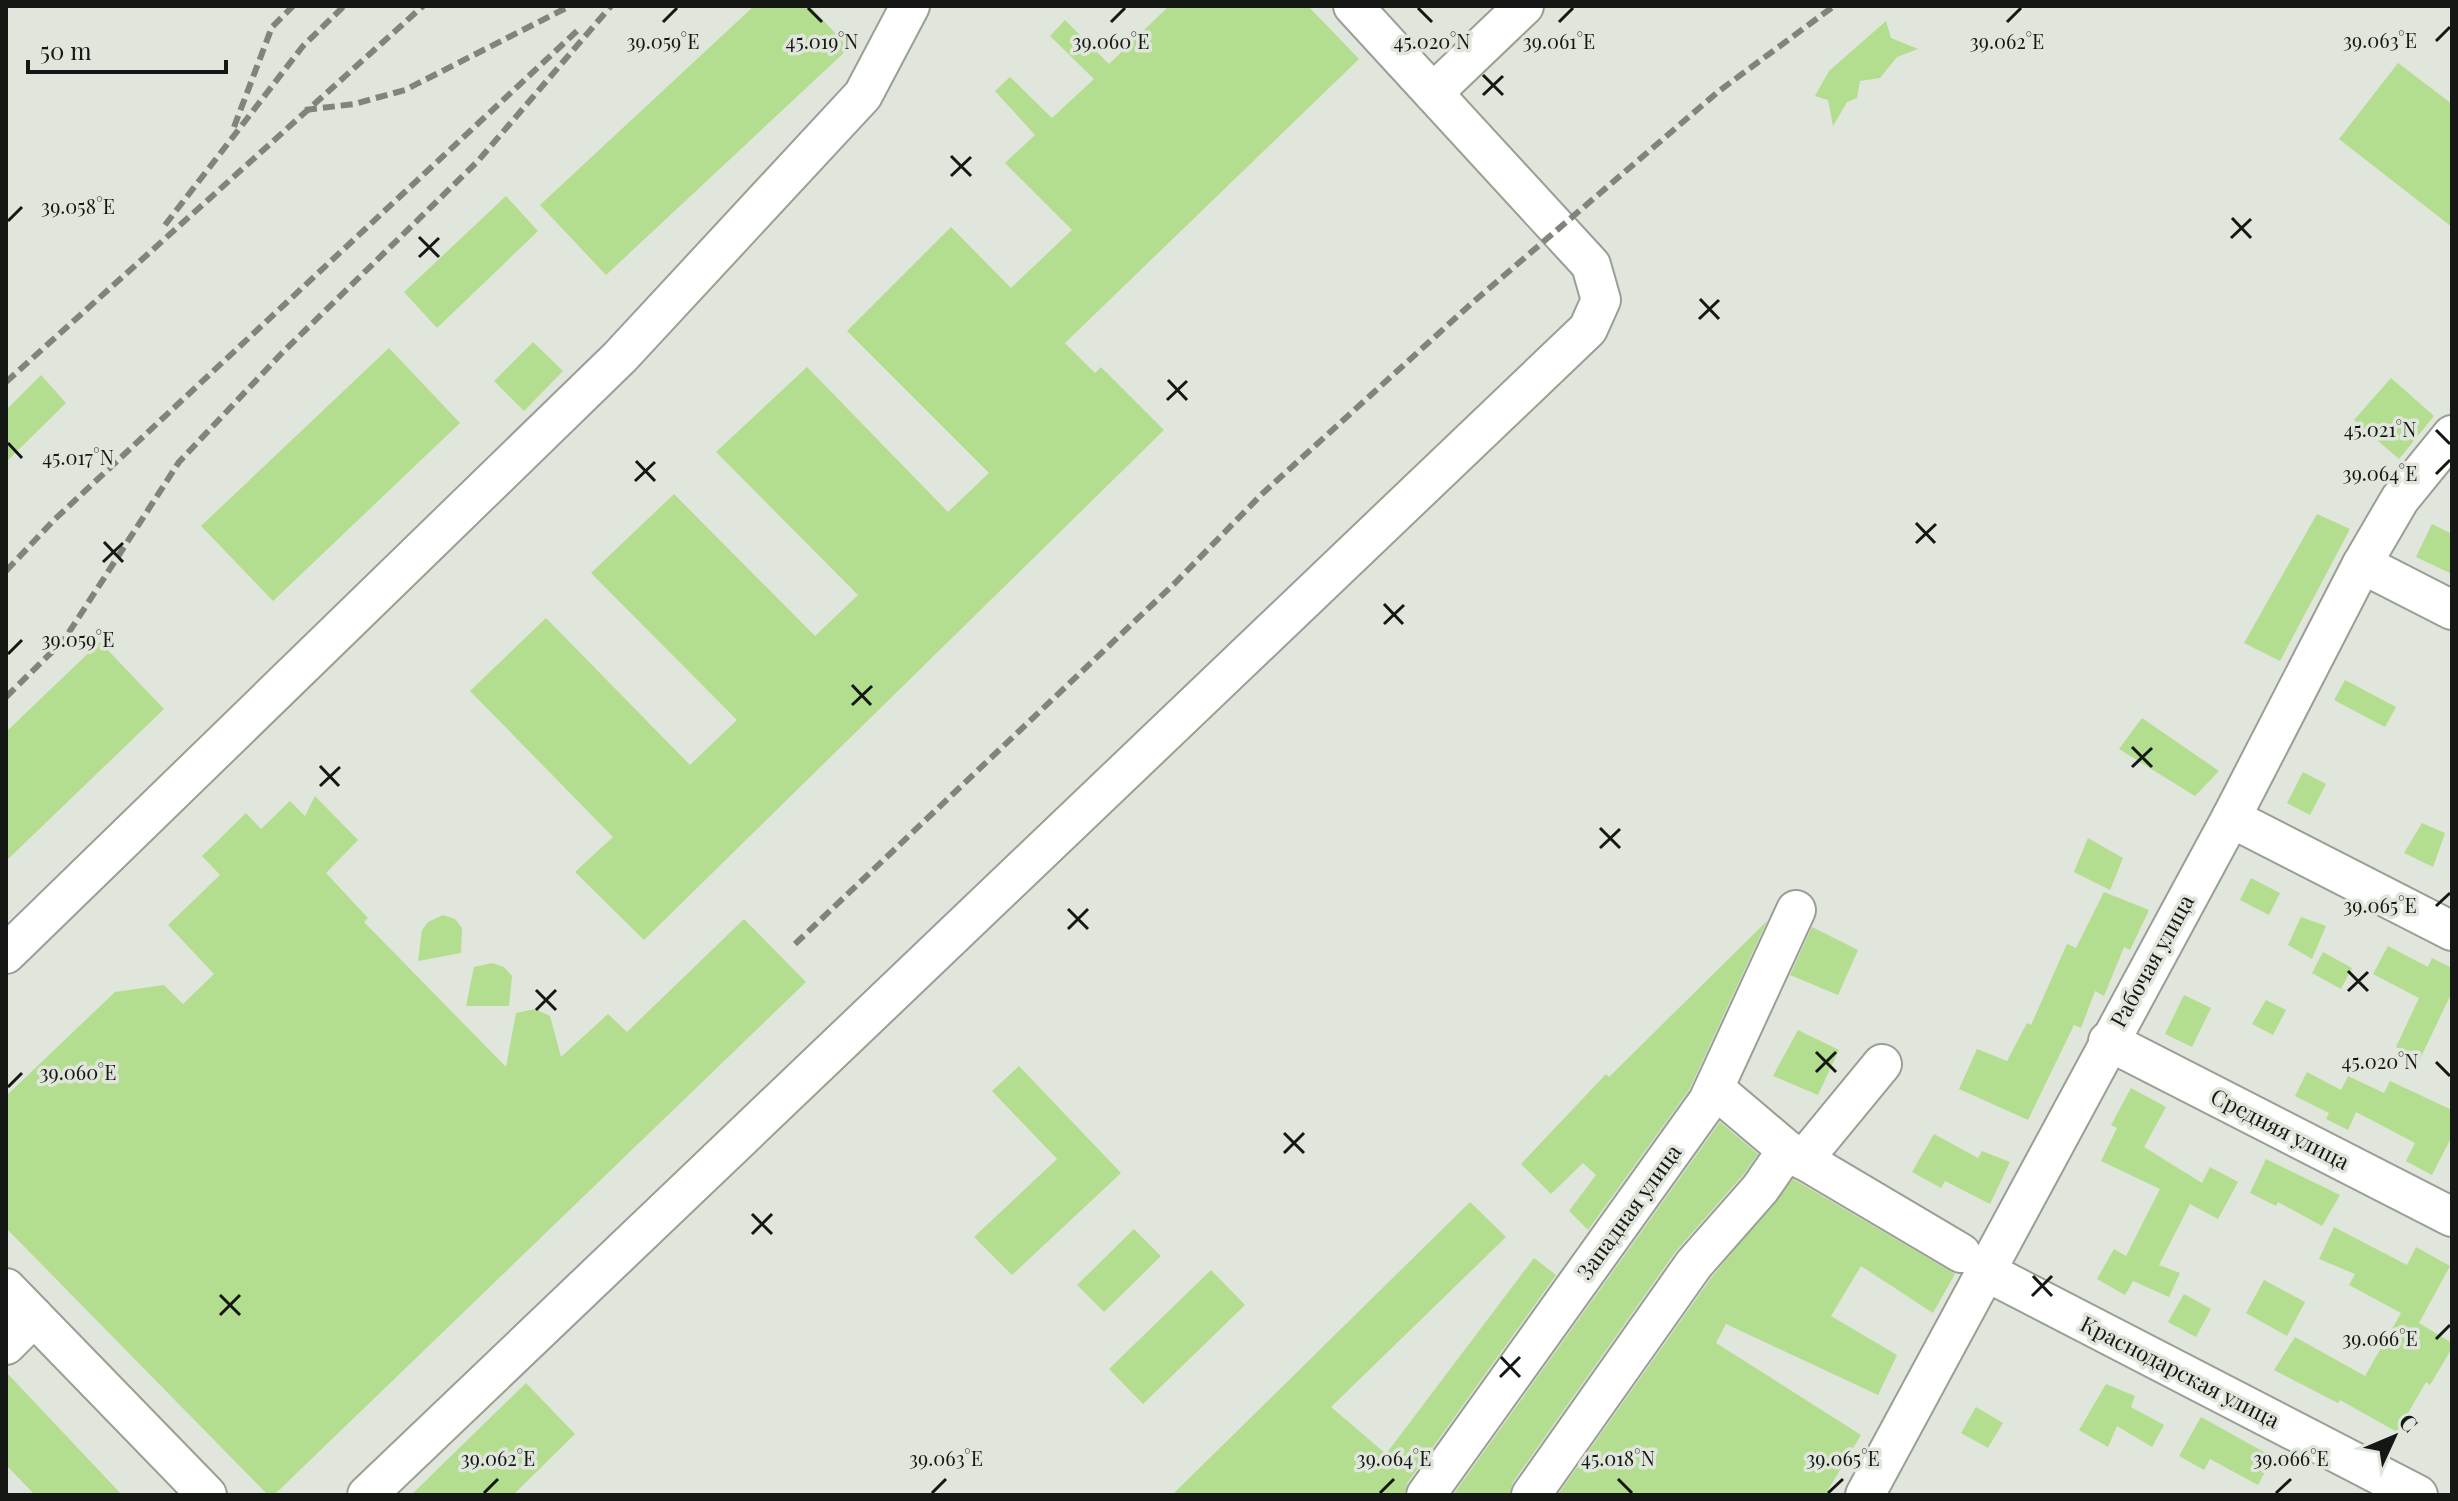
<svg xmlns="http://www.w3.org/2000/svg" width="2458" height="1501" viewBox="0 0 2458 1501" font-family="'Playfair Display',serif">
<style>
.building{fill:#b3dd8f}
.lines{fill:none;stroke-linecap:round;stroke-linejoin:round}
.minor-casing{stroke:#999f94;stroke-width:42}
.minor{stroke:#fff;stroke-width:38}
.rail{stroke:#80847d;stroke-width:6;stroke-dasharray:12 6;stroke-linecap:butt}
.ticks{fill:none;stroke:#151714;stroke-width:3}
.labels{text-anchor:middle;stroke-width:7;stroke-linejoin:round;paint-order:stroke}
.street-label{font-size:22px;fill:#151714;stroke:#e0e6db}
.ticks-label{font-size:20px;text-anchor:middle;fill:#151714;stroke:#e0e6db;stroke-width:7;stroke-linejoin:round;paint-order:stroke}
</style>
<rect width="100%" height="100%" fill="#e0e6db"/>
<g class="building">
<polygon points="754,6 810,6 849,48 606,275 540,205"/>
<polygon points="1169,6 1308,6 1359,59 1065,343 1095,373 1101,367 1164,430 644,940 575,872 613,837 470,691 546,618 690,765 717,739 737,720 591,573 674,494 815,636 858,595 716,452 807,367 948,512 989,473 847,331 951,227 1011,288 1072,230 1005,163 1035,135 995,91 1010,77 1052,118 1094,79 1050,36 1065,20 1109,64"/>
<polygon points="1886,21 1891,38 1918,49 1897,57 1880,78 1860,81 1857,98 1847,102 1833,126 1828,100 1815,96 1829,71"/>
<polygon points="2398,63 2452,104 2452,227 2339,139"/>
<polygon points="506,196 538,231 437,328 404,292"/>
<polygon points="533,342 563,371 524,411 494,381"/>
<polygon points="389,348 460,423 273,601 201,526"/>
<polygon points="41,375 66,403 6,462 6,410"/>
<polygon points="2391,378 2434,416 2399,459 2354,420"/>
<polygon points="2317,514 2350,529 2280,661 2244,643"/>
<polygon points="2432,524 2452,534 2452,574 2416,557"/>
<polygon points="100,642 164,709 6,861 6,732"/>
<polygon points="2345,680 2396,707 2385,727 2334,700"/>
<polygon points="2142,718 2219,771 2195,796 2119,749"/>
<polygon points="2303,772 2326,784 2310,815 2287,803"/>
<polygon points="315,796 358,840 326,873 368,918 364,922 506,1067 516,1013 535,1009 550,1016 561,1057 608,1014 627,1032 744,919 806,982 274,1495 268,1495 6,1228 6,1096 115,992 164,985 183,1004 214,974 168,925 220,875 202,856 246,813 261,829 290,801 305,816"/>
<polygon points="2422,823 2445,833 2433,867 2404,853"/>
<polygon points="2088,838 2123,858 2110,890 2074,872"/>
<polygon points="2251,878 2280,893 2269,915 2240,900"/>
<polygon points="2104,892 2149,910 2130,950 2124,947 2104,996 2095,991 2081,1028 2074,1025 2028,1120 1959,1089 1977,1049 2007,1061 2027,1023 2031,1025 2067,944 2076,948"/>
<polygon points="443,915 455,919 462,928 461,953 418,961 422,930 428,922"/>
<polygon points="2301,917 2326,926 2312,959 2288,945"/>
<polygon points="1767,921 1689,1090 1588,1230 1569,1211 1596,1175 1583,1163 1551,1194 1521,1164 1606,1074 1609,1077"/>
<polygon points="1812,927 1858,950 1838,995 1790,975"/>
<polygon points="2388,946 2428,967 2432,958 2452,968 2452,992 2420,1059 2396,1047 2419,998 2373,974"/>
<polygon points="2323,952 2352,968 2341,989 2312,973"/>
<polygon points="492,963 504,967 512,976 509,1006 466,1006 474,967"/>
<polygon points="2184,995 2211,1008 2192,1047 2165,1034"/>
<polygon points="2266,1000 2286,1010 2273,1035 2252,1024"/>
<polygon points="1798,1030 1839,1050 1818,1095 1773,1076"/>
<polygon points="1019,1066 1121,1173 1012,1275 974,1237 1057,1159 992,1091"/>
<polygon points="2307,1072 2341,1090 2348,1076 2384,1093 2390,1081 2452,1110 2452,1136 2432,1175 2406,1161 2415,1143 2356,1112 2348,1130 2326,1119 2329,1113 2295,1096"/>
<polygon points="2131,1088 2166,1107 2144,1147 2202,1183 2210,1167 2238,1182 2218,1219 2190,1204 2159,1265 2180,1273 2169,1297 2133,1281 2125,1295 2097,1279 2114,1249 2126,1256 2160,1189 2101,1161 2117,1128 2111,1125"/>
<polygon points="1720,1122 1758,1154 1743,1175 1676,1251 1513,1482 1509,1495 1453,1495"/>
<polygon points="1934,1134 1978,1158 1982,1151 2010,1162 1990,1204 1945,1181 1941,1188 1912,1172"/>
<polygon points="2266,1159 2340,1195 2322,1226 2278,1202 2276,1206 2250,1193"/>
<polygon points="1793,1179 1955,1274 1933,1313 1861,1266 1831,1316 1897,1355 1878,1395 1726,1324 1716,1343 1861,1435 1825,1495 1559,1493 1711,1278"/>
<polygon points="1470,1202 1506,1237 1331,1407 1386,1454 1534,1258 1556,1275 1408,1482 1404,1495 1172,1495"/>
<polygon points="2334,1227 2407,1265 2416,1247 2450,1266 2419,1323 2452,1343 2452,1348 2430,1385 2426,1382 2397,1432 2340,1400 2338,1403 2274,1370 2295,1337 2365,1376 2401,1313 2349,1285 2355,1274 2319,1259"/>
<polygon points="1134,1229 1161,1256 1104,1312 1077,1285"/>
<polygon points="1211,1270 1245,1305 1143,1404 1109,1369"/>
<polygon points="2264,1280 2305,1302 2287,1336 2246,1313"/>
<polygon points="2184,1294 2211,1309 2196,1337 2168,1322"/>
<polygon points="6,1372 122,1495 35,1495 6,1465"/>
<polygon points="526,1383 575,1434 513,1495 411,1495"/>
<polygon points="2106,1384 2135,1396 2131,1407 2164,1425 2152,1447 2117,1426 2108,1447 2079,1430"/>
<polygon points="1976,1407 2003,1423 1988,1448 1961,1433"/>
<polygon points="2201,1417 2273,1457 2258,1485 2210,1459 2204,1470 2179,1456"/>
</g>
<g class="lines">
<defs>
<g id="minor">
<polyline points="1433,93 1524,6"/>
<polyline points="2362,564 2452,610"/>
<polyline points="2231,818 2452,931"/>
<polyline points="6,954 620,357 863,95 910,6"/>
<polyline points="2108,1041 2452,1217"/>
<polyline points="1787,1150 1961,1253"/>
<polyline points="1803,1160 1882,1064"/>
<polyline points="1985,1271 2418,1495"/>
<polyline points="6,1288 207,1495"/>
<polyline points="6,1345 34,1317"/>
<polyline points="367,1495 1588,329 1601,300 1591,265 1353,6"/>
<polyline points="1426,1495 1708,1101 1796,910"/>
<polyline points="1531,1495 1694,1264 1760,1189 1787,1150 1715,1089"/>
<polyline points="1865,1495 2231,818 2362,564 2400,499 2452,435"/>
</g>
</defs>
<use href="#minor" class="minor-casing"/>
<use href="#minor" class="minor"/>
<g class="rail">
<polyline points="305,110 354,104 405,90 570,6"/>
<polyline points="234,127 272,27 293,6"/>
<polyline points="165,225 303,46 344,6"/>
<polyline points="6,382 423,6"/>
<polyline points="6,571 54,520 578,30"/>
<polyline points="6,697 64,640 179,462 282,353 478,161 611,6"/>
<polyline points="795,944 1175,583 1262,494 1472,303 1719,91 1834,6"/>
</g>
</g>
<path class="ticks" d="M808,8L822,22M1418,8L1432,22M663,22L677,8M1111,22L1125,8M1559,22L1573,8M2007,22L2021,8M2436,41L2450,27M1483,75L1503,95M1483,95L1503,76M951,156L971,176M951,176L971,157M2232,218L2251,238M8,221L22,207M419,237L439,257M2231,238L2251,219M419,257L439,238M1700,299L1719,319M1699,319L1719,300M1168,380L1187,400M1167,400L1187,381M2436,430L2450,444M8,443L22,458M636,461L655,481M2436,474L2450,460M635,481L655,462M1916,523L1935,543M104,542L123,562M1916,543L1936,524M103,562L123,543M1384,604L1403,624M1384,624L1404,605M8,654L22,640M852,685L871,705M852,705L872,686M2132,747L2152,767M320,766L339,786M2132,767L2152,748M320,786L340,767M1600,828L1620,848M1600,848L1620,829M2436,906L2450,893M1068,909L1088,929M1068,929L1088,909M2348,971L2368,991M536,990L556,1010M2348,991L2368,972M536,1010L556,990M1816,1052L1836,1072M2436,1062L2450,1076M1816,1072L1836,1052M8,1087L22,1073M1284,1133L1304,1153M1284,1153L1304,1133M752,1214L772,1234M752,1234L772,1214M2033,1276L2052,1296M220,1295L240,1315M2032,1296L2052,1276M220,1315L240,1295M2436,1339L2450,1325M1501,1357L1520,1377M1500,1377L1520,1357M1618,1479L1632,1493M484,1493L498,1479M932,1493L946,1479M1380,1493L1394,1479M1828,1493L1843,1479M2276,1493L2291,1479"/>
<g class="labels">
<g class="street-label">
<text transform="translate(2152 961) rotate(-61)" y="8">Рабочая улица</text>
<text transform="translate(2280 1129) rotate(27)" y="8">Средняя улица</text>
<text transform="translate(1629 1212) rotate(-54)" y="8">Западная улица</text>
<text transform="translate(2180 1372) rotate(27)" y="8">Краснодарская улица</text>
</g>
</g>
<g class="ticks-label">
<text x="2380" y="48">39.063°E</text>
<text x="1111" y="49">39.060°E</text>
<text x="1559" y="49">39.061°E</text>
<text x="2007" y="49">39.062°E</text>
<text x="663" y="49">39.059°E</text>
<text x="822" y="49">45.019°N</text>
<text x="1432" y="49">45.020°N</text>
<text x="78" y="214">39.058°E</text>
<text x="2380" y="437">45.021°N</text>
<text x="78" y="465">45.017°N</text>
<text x="2380" y="481">39.064°E</text>
<text x="78" y="647">39.059°E</text>
<text x="2380" y="913">39.065°E</text>
<text x="2380" y="1069">45.020°N</text>
<text x="78" y="1080">39.060°E</text>
<text x="2380" y="1346">39.066°E</text>
<text x="1618" y="1466">45.018°N</text>
<text x="498" y="1466">39.062°E</text>
<text x="946" y="1466">39.063°E</text>
<text x="1394" y="1466">39.064°E</text>
<text x="1843" y="1466">39.065°E</text>
<text x="2291" y="1466">39.066°E</text>
</g>
<rect width="2458" height="1501" fill="none" stroke="#151714" stroke-width="16"/>
<g transform="translate(2394 1437) rotate(46)" stroke="#e0e6db" stroke-width="6" paint-order="stroke">
<path d="M0-6L14 30L0 20L-14 30Z" fill="#151714"/>
<text y="-12" font-size="22" font-weight="bold" text-anchor="middle" fill="#151714">С</text>
</g>
<path d="M28 60v12h198v-12" fill="none" stroke="#151714" stroke-width="4"/>
<text x="40" y="60" font-size="24" fill="#151714" stroke="#e0e6db" stroke-width="6" paint-order="stroke">50 m</text>
</svg>
